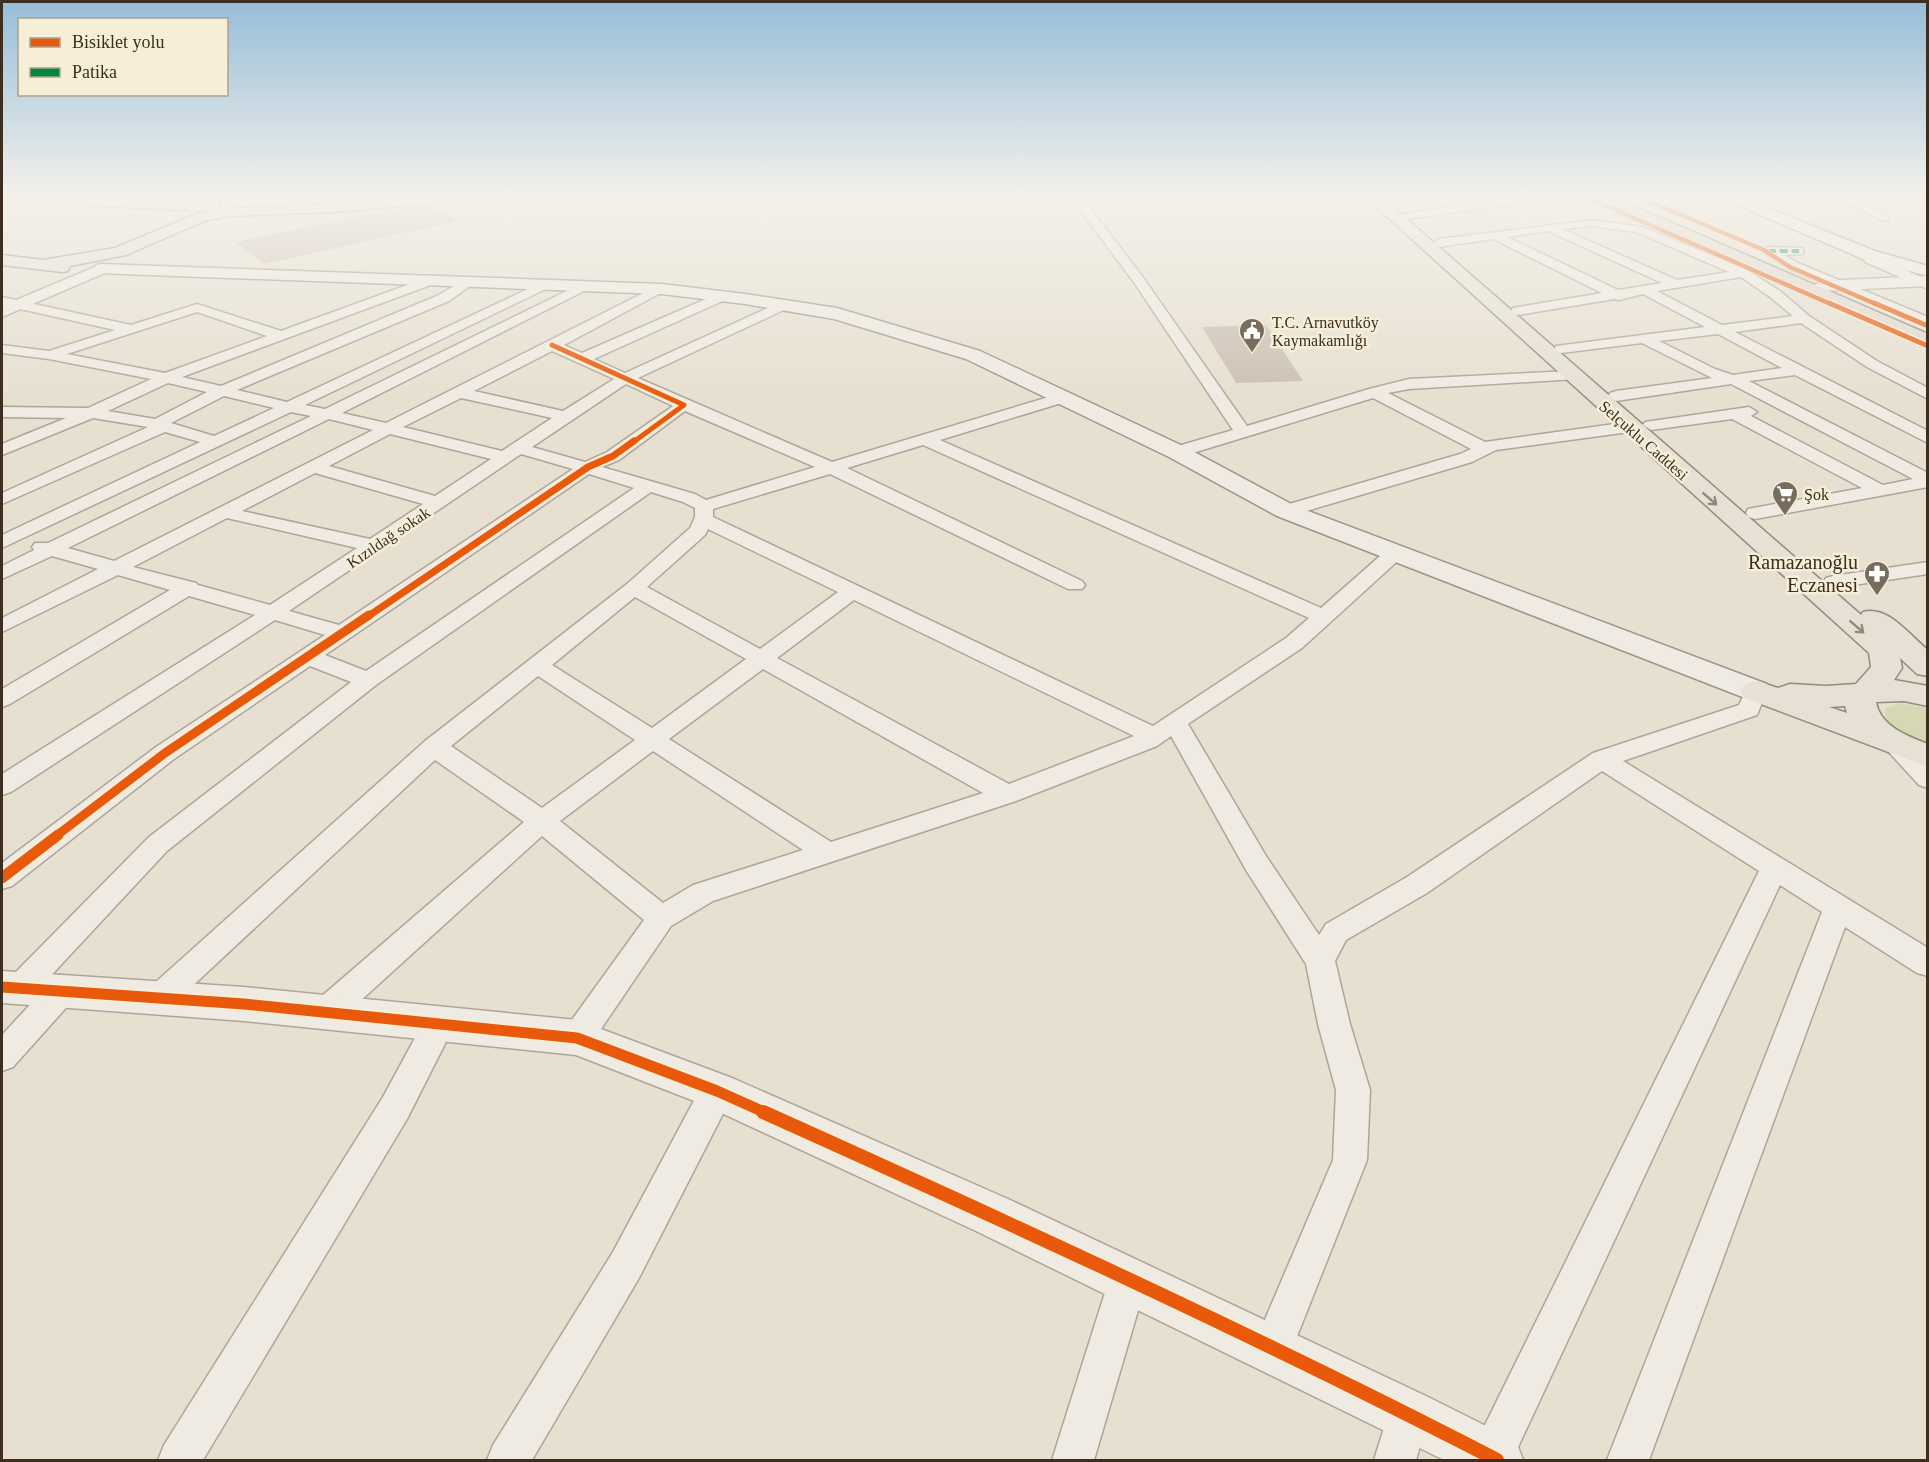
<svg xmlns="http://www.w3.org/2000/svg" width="1929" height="1462" viewBox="0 0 1929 1462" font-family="Georgia,serif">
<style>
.green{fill:#d6d7b3}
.building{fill:#cbbfb2}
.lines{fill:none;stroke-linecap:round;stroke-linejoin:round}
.minor-casing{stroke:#ada599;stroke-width:3}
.tertiary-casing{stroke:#ada599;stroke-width:3}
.secondary-casing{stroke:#9c958a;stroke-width:3}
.primary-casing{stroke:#928b80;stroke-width:3}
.trunk-casing{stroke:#928b80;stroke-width:3}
.minor{fill:#efebe3;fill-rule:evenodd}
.tertiary{fill:#efebe3;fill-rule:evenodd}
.secondary{fill:#efebe3;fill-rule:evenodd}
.primary{fill:#e6e1d4;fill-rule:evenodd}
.trunk{fill:#e0d9cb;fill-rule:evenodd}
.quiet{stroke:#00873e;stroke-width:4;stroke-dasharray:8 4;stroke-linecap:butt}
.cycleway-far5-casing{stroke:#f7eed8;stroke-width:6}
.cycleway-far4-casing{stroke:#f7eed8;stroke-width:8}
.cycleway-far3-casing{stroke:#f7eed8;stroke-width:10}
.cycleway-far2-casing{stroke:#f7eed8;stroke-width:13}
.cycleway-far1-casing{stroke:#f7eed8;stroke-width:15}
.cycleway-casing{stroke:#f7eed8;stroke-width:18}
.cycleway-far5{stroke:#e8590c;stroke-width:4.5}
.cycleway-far4{stroke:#e8590c;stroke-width:5}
.cycleway-far3{stroke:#e8590c;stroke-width:7}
.cycleway-far2{stroke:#e8590c;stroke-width:9}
.cycleway-far1{stroke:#e8590c;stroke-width:11}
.cycleway{stroke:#e8590c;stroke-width:14}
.oneway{stroke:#92887a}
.labels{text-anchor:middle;stroke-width:5;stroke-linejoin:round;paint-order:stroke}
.far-poi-label{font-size:16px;fill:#3d2e20;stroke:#f7eed8;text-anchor:start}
.far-street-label{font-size:16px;fill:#3d2e20;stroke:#f7eed8}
.poi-label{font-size:20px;fill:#3d2e20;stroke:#f7eed8;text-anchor:end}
</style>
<rect width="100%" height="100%" fill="#e7e0d1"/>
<path class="green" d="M1899,703L1927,708V745C1912,738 1882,730 1885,709Z"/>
<g class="building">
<polygon points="429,206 458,221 264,264 235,242 395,209"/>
<polygon points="1266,325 1303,381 1236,383 1202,327"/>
</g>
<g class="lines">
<defs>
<g id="minor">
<polygon points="108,194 122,194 104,204 96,204 96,200"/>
<polygon points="239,194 252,194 229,209 221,209 221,205"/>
<polygon points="361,194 374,194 359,205 351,205 351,201"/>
<polygon points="1068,194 1079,194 1142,276 1247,426 1369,389 1409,379 1572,371 1580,376 1577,379 1409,389 1388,393 1485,442 1629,422 1637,427 1629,432 1496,450 1472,462 1293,515 1279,515 1277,511 1279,507 1460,454 1471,449 1373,398 1183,456 1171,456 1169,452 1171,448 1233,430 1133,281"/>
<polygon points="1816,194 1906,194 1901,197 1852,199 1888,216 1888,220 1884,221 1840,200 1736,204 1731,201 1736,198"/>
<polygon points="1523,197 1527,198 1527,202 1407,219 1401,216 1407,213"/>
<path d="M1592,220L1642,227L1747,270L1780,291L1809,316L1877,361L1928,388V399L1867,367L1801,323L1735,332L1928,431V443L1795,375L1749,381L1928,473V487L1755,519L1748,517L1746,513L1748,509L1862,488L1732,419L1651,430L1643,425L1645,422L1749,407L1757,412L1751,416L1883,485L1913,479L1731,384L1616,401L1610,399L1608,396L1610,393L1616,391L1712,378L1642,343L1561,353L1556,352L1554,349L1556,346L1705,327L1643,294L1619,300L1614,299L1518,315L1513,314L1511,311L1513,308L1518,307L1602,293L1493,239L1439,247L1433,243L1439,239ZM1592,226L1636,232L1729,272L1677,280L1562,229ZM1548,231L1662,283L1618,290L1507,237ZM1741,277L1770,297L1793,316L1722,325L1657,291ZM1718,334L1782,368L1733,375L1715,369L1659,341Z"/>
<polygon points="1770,247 1803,248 1803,254 1784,255 1800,264 1928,317 1928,326 1792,270 1766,254 1766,248"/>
<polygon points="1869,251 1873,252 1875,257 1928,280 1928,289 1865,262 1863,255"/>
<path d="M432,276L436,277L438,280L436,283L182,377L221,386L439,295L467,278H475L477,281L449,301L237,390L287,402L545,281L550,280L556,284L305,405L325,409L583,283H593L594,286L342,413L386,423L657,286H667L668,289L564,345L582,353L722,292L727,293L729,296L727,299L594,359L625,373L783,301L790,305L788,308L638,378L832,462L1062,393L1068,395L1070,398L1068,401L940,440L1321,608L1388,549H1402L1405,553L1402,557L1302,648L1188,724L1266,856L1319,935L1326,924L1407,877L1593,753L1739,705L1748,686L1756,684L1764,686L1767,691L1757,715L1623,761L1928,948V976L1917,973L1845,927L1649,1460H1607L1822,912L1780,885L1512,1460H1471L1476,1443L1759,871L1602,771L1427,893L1346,940L1335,961L1350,1024L1370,1090L1367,1160L1286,1364L1272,1370L1258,1364L1252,1350L1333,1160L1336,1090L1318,1024L1306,964L1246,870L1171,736L1157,746L1016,801L713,901L671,926L588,1048L577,1052L566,1048L561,1038L566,1028L644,920L542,836L337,1022L326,1025L315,1022L310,1012L315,1002L524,822L435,760L170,1007L159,1011L148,1007L144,998L148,989L425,741L627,584L690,528L695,517V508L683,502L651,492L376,685L167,851L31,997L20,1001L9,997L5,988L9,979L149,837L351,682L310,666L174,759L12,886L2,889V863L156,747L325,635L275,620L11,792L2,795V774L255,615L189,596L10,704L2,707V689L170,590L118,575L2,632V618L98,569L52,556L2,579V566L34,550L32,547L35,543H48L311,416L291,412L2,548V535L200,442L165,432L2,504V493L148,427L93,418L2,455V444L66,418L2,417V407L88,408L151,379L49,359L2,353V345L49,351L115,330L2,305V297L131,325L197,304L281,331ZM197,312L267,336L165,373L67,354ZM552,351L614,379L563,411L474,391ZM168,383L207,392L155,419L108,411ZM626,384L673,406L607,452L585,462L532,447ZM224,396L274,408L214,436L171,423ZM461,398L552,418L502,451L403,427ZM685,411L815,467L706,500L695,494L602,467L619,460ZM329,419L373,430L114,561L68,548ZM390,434L491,459L435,496L329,466ZM923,445L1309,618L1286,638L1153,726L713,517V509L830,474L1068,589H1082L1085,585L1082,581L847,468ZM521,454L573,469L339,625L289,611ZM315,473L423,504L370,539L242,511ZM589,474L634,488L366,671L325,655ZM227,518L357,548L270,605L198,585L196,583L133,567ZM708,529L838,592L760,649L647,587L705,535ZM635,597L746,659L652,728L552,665ZM854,600L1134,736L1009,784L777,658ZM763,669L983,793L831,842L669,739ZM538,676L635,740L542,808L451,746ZM653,751L803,850L693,885L663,903L560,821Z"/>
<polygon points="1928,562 1928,574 1833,588 1826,586 1823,582 1826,578 1833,576"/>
<polygon points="1895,735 1904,737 1928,763 1928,788 1919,785 1886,749 1883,743 1886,737"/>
<polygon points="62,978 73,982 77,991 73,1000 13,1067 2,1071 2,1035 51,982"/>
<polygon points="439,1010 450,1014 455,1024 407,1119 203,1460 158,1460 164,1445 383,1097 428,1014"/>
<polygon points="717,1076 729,1080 734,1091 729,1102 639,1278 532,1460 487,1460 493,1445 613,1252 705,1080"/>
<polygon points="1128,1261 1141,1267 1147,1280 1094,1460 1052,1460 1109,1280 1115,1267"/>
<polygon points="1408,1393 1423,1399 1429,1414 1416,1460 1374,1460 1393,1399"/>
</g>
<g id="tertiary">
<polygon points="102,264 110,269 107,272 2,317 2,306"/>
<polygon points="1928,276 1928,286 1821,291 1813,286 1821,281"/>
<polygon points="2,971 244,987 577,1020 732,1078 1008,1199 1426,1396 1516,1441 1523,1460 1444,1460 976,1231 702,1104 576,1055 244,1021 2,1003"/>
</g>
<g id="secondary">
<polygon points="1712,194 1733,194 1875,251 1928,266 1928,276 1863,259"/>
<polygon points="102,264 662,284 745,294 837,308 980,351 1185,447 1295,506 1767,684 1772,691 1767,698 1756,701 1745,698 1277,516 1169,457 966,359 834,319 745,304 662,294 96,273 93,269 96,265"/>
</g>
<g id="primary">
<polygon points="15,194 69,194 213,203 218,204 219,209 335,204 439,194 500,194 493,198 335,212 228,216 204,221 126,255 70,266 68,271 62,272 2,265 2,255 43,260 115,248 194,215 208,211 100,206 22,198"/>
<path d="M1362,194H1378L1861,615L1863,612C1888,605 1909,635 1928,650V676L1917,674L1900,658L1902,668L1894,680L1928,686V706L1904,701L1876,702C1880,726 1907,736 1928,744V767L1745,698L1740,691L1745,684L1756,681L1778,688L1790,684L1826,686L1856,684L1871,667L1869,653ZM1845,706L1847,713L1829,707Z"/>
</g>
<polygon id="trunk" points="1586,194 1606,194 1928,334 1928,347"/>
</defs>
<use href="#minor" class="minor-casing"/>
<use href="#tertiary" class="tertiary-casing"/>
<use href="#secondary" class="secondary-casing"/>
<use href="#primary" class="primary-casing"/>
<use href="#trunk" class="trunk-casing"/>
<use href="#minor" class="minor"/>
<use href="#tertiary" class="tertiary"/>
<use href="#secondary" class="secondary"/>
<use href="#primary" class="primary"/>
<use href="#trunk" class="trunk"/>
<polyline class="quiet" points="1772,252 1770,251 1799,251"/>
<defs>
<g id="cycleway-far5">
<polyline points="1579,194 1833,305"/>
<polyline points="1632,194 1764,250 1790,267 1878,305"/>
</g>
<g id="cycleway-far4">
<polyline points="1829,303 1928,346"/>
<polyline points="1874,303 1928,326"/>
<polyline points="552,345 684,405 632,443"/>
</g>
<polyline id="cycleway-far3" points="367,617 588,467 613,456 634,441"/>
<polyline id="cycleway-far2" points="56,836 165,753 369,615"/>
<g id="cycleway-far1">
<polyline points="2,878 58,835"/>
<polyline points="2,987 244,1004 577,1038 717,1091 766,1113"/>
</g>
<path id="cycleway" d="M763,1112C1010,1223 1257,1336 1497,1460"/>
</defs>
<use href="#cycleway-far5" class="cycleway-far5-casing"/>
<use href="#cycleway-far4" class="cycleway-far4-casing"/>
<use href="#cycleway-far3" class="cycleway-far3-casing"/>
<use href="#cycleway-far2" class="cycleway-far2-casing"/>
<use href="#cycleway-far1" class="cycleway-far1-casing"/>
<use href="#cycleway" class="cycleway-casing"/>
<use href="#cycleway-far5" class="cycleway-far5"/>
<use href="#cycleway-far4" class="cycleway-far4"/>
<use href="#cycleway-far3" class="cycleway-far3"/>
<use href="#cycleway-far2" class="cycleway-far2"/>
<use href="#cycleway-far1" class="cycleway-far1"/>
<use href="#cycleway" class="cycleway"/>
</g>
<defs><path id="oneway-shaft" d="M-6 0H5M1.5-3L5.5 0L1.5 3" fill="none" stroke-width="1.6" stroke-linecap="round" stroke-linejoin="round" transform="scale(1.5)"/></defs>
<g class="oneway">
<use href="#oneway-shaft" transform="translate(1710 499) rotate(41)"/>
<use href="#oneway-shaft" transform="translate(1857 627) rotate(41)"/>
</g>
<linearGradient id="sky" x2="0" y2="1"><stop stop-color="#96bed9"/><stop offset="0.49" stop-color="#f4f1ea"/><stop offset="1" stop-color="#f4f1ea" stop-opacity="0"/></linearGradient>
<rect width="1929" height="399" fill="url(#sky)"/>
<defs>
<symbol id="civic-pin" viewBox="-11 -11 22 30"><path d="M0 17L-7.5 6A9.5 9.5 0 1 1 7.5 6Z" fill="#786c5e" stroke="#f7eed8"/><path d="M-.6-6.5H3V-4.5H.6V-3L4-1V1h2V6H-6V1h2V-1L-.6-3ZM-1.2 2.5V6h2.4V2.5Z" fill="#fff"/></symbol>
<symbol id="supermarket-pin" viewBox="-11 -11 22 30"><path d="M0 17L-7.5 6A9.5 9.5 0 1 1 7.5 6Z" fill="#786c5e" stroke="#f7eed8"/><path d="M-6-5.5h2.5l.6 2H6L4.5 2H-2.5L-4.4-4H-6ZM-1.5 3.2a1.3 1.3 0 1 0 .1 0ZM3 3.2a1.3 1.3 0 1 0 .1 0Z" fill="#fff"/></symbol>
<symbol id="pharmacy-pin" viewBox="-11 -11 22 30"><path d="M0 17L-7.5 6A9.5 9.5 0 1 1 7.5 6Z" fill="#786c5e" stroke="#f7eed8"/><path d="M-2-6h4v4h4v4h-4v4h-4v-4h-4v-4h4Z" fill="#fff"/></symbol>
</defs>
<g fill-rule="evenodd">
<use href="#civic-pin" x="1237" y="316" width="30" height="40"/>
<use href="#supermarket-pin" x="1770" y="479" width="30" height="40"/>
<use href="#pharmacy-pin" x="1862" y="559" width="30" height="40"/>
</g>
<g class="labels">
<g class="far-poi-label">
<text x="1272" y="328">T.C. Arnavutköy<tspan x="1272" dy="18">Kaymakamlığı</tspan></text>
<text x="1804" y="500">Şok</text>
</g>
<g class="far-street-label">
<text transform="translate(1644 440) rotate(41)" y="6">Selçuklu Caddesi</text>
<text transform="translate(388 537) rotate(-34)" y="6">Kızıldağ sokak</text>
</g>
<g class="poi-label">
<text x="1858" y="569">Ramazanoğlu<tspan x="1858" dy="23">Eczanesi</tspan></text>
</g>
</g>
<rect width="1929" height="1462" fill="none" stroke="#3d2e20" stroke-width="6"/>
<rect x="18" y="18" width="210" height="78" fill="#f7eed8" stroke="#ada18e" stroke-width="1.5"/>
<rect x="30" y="38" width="30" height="9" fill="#e8590c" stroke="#ada18e" stroke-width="1.5"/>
<text x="72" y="48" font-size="18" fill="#3d2e20">Bisiklet yolu</text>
<rect x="30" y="68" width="30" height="9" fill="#00873e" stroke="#ada18e" stroke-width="1.5"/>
<text x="72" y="78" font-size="18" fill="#3d2e20">Patika</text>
</svg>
